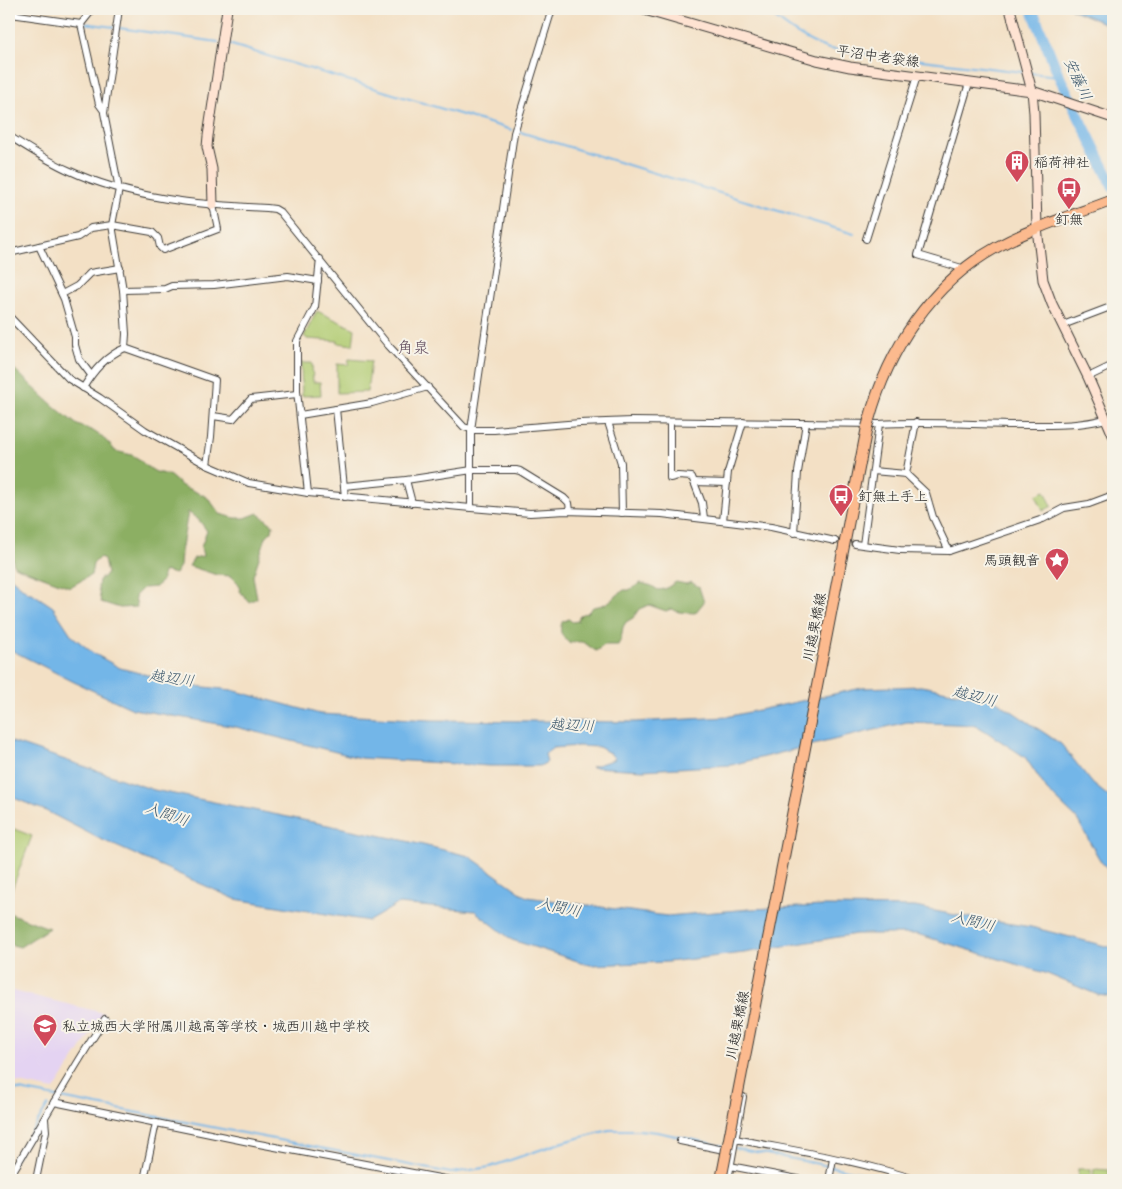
<svg xmlns="http://www.w3.org/2000/svg" width="1122" height="1189" viewBox="0 0 1122 1189" font-family="Delius,'Klee One',sans-serif">
<style>
.built{fill:#e4d3f2}
.green{fill:#b0cb71;stroke:#667446}
.forest{fill:#8caf63;stroke:#546640}
.water{fill:#73b6e8;stroke:#486982}
.lines{fill:none;stroke-linecap:round;stroke-linejoin:round}
.stream{stroke:#73b6e8;stroke-width:2}
.river{stroke:#73b6e8;stroke-width:11}
.street-casing{stroke:#3c3935;stroke-width:8}
.secondary-casing{stroke:#3c3935;stroke-width:11}
.primary-casing{stroke:#3c3935;stroke-width:12}
.street{stroke:#fff;stroke-width:6}
.secondary{stroke:#fee3d2;stroke-width:9}
.primary{stroke:#fcba8e;stroke-width:10}
.primary-bridge-casing{stroke:#3c3935;stroke-width:12;stroke-linecap:butt}
.primary-bridge{stroke:#fcba8e;stroke-width:10}
.labels{text-anchor:middle;stroke-width:4;stroke-linejoin:round;paint-order:stroke}
.street-label{font-size:14px;fill:#1c1c1c;stroke:#f7f3e8}
.poi-label{font-size:14px;fill:#1c1c1c;stroke:#f7f3e8;text-anchor:start}
.water-label{font-size:15px;font-style:italic;fill:#3f5a6e;stroke:#f7f3e8}
.quarter-label{font-size:16px;fill:#5f495c;stroke:#f7f3e8}
</style>
<rect width="100%" height="100%" fill="#f7f3e8"/>
<filter id="ink" filterUnits="userSpaceOnUse"><feTurbulence type="fractalNoise" baseFrequency=".02" numOctaves="2"/><feDisplacementMap in="SourceGraphic" scale="10" xChannelSelector="R" yChannelSelector="G"/><feConvolveMatrix kernelMatrix="1 2 1 2 8 2 1 2 1" color-interpolation-filters="sRGB"/></filter>
<filter id="wash" filterUnits="userSpaceOnUse"><feTurbulence type="fractalNoise" baseFrequency=".0096" numOctaves="4" result="noise"/><feDisplacementMap in="SourceGraphic" scale="20" xChannelSelector="R" yChannelSelector="G"/><feGaussianBlur stdDeviation="1.12" result="paint"/><feColorMatrix in="noise" values="0 0 0 0 0 0 0 0 0 0 0 0 0 0 0 0 0 1.4 0 .05"/><feComposite in="paint" operator="in"/></filter>
<g filter="url(#wash)">
<rect width="100%" height="100%" fill="#f3e0c5"/>
<polygon class="built" points="9,990 104,1013 54,1090 9,1081"/>
<g class="green">
<polygon points="317,311 355,329 353,345 338,343 338,341 307,339 304,336"/>
<polygon points="349,359 371,361 367,392 337,393 337,364 348,365"/>
<polygon points="301,363 312,363 313,382 320,382 321,395 302,396"/>
<polygon points="1045,491 1052,506 1043,511 1036,495"/>
<polygon points="9,827 32,836 9,897"/>
<rect x="1078" y="1169" width="13" height="11"/>
<polygon points="1094,1169 1109,1170 1109,1180 1093,1180"/>
</g>
<g class="forest">
<path d="M9,364C30,384 51,405 75,423C80,427 84,427 89,429C97,432 111,444 115,451L132,455L139,459L146,466L156,472L169,475L182,486L203,495L209,499L220,514L235,518H245L258,513L273,525L272,531L266,537L253,576L257,598L249,602L240,591L238,583L231,576L217,575L189,566L194,558L203,556L201,547L207,531L199,520L188,512L181,552L180,566L175,574L164,571L162,580L156,587L143,588L135,596L137,607L120,608L101,602L98,588L99,580L107,574L104,560L100,557L93,564L91,575L70,587L14,566L9,540Z"/>
<path d="M676,582L686,584L691,582L699,587L704,602L695,613L679,612L671,609L666,611L649,605L639,609L633,618L626,622L623,627L621,639L618,645H604L596,651C583,643 586,640 569,643C561,636 559,632 562,622L569,619L572,622L578,621L579,617L582,614L587,613L593,607C609,605 611,599 624,590H629L641,583L652,586L658,590L665,589Z"/>
<polygon points="9,913 49,928 20,947 9,944"/>
</g>
<g class="water">
<polygon points="1071,9 1113,9 1113,27"/>
<polygon points="9,562 11,578 29,593 32,593 53,607 72,636 93,653 120,668 186,685 232,690 320,714 432,720 634,722 726,717 862,688 921,686 995,700 1061,744 1093,784 1113,800 1113,874 1101,862 1077,819 1047,790 1025,757 976,725 907,722 731,765 643,770 591,767 615,759 611,754 599,747 578,746 553,748 545,754 547,762 540,766 489,766 360,758 236,727 133,709 74,682 11,650 9,647"/>
<polygon points="9,741 154,790 402,840 469,856 527,897 667,916 750,909 826,906 915,907 960,916 1031,927 1113,948 1113,997 1098,995 1045,973 917,934 856,934 744,953 668,962 590,965 512,940 475,911 398,904 369,921 235,899 98,838 46,811 9,796"/>
</g>
<g class="lines">
<g class="stream">
<path d="M764,9C785,26 804,41 829,49L1023,72"/>
<polyline points="84,23 114,27"/>
<polyline points="119,28 218,42"/>
<polyline points="225,43 512,130"/>
<polyline points="1030,73 1059,76"/>
<polyline points="517,131 854,234"/>
<polyline points="9,1088 451,1173 490,1167 563,1142 609,1130 639,1130 657,1132 723,1146"/>
<polyline points="735,1148 814,1163 894,1180"/>
<polyline points="9,1169 48,1105"/>
</g>
<polyline class="river" points="1032,9 1059,76 1113,186"/>
</g>
</g>
<g filter="url(#ink)">
<g class="lines">
<defs>
<g id="street">
<polyline points="11,14 81,24"/>
<polyline points="81,24 99,104 104,111"/>
<polyline points="81,24 93,9"/>
<polyline points="9,29 11,14 9,15"/>
<path d="M9,136C28,148 48,161 68,170C130,199 200,205 267,208L275,209L280,212L388,345L464,427L474,430H494L580,423L632,421L879,424C928,421 977,425 1026,425C1055,425 1078,426 1106,419"/>
<polyline points="866,239 917,76"/>
<polyline points="39,246 64,299 75,337 75,345 79,359 91,375"/>
<polyline points="9,253 78,237 91,228 112,225 152,232 158,238 160,247 163,250 218,229 213,205"/>
<polyline points="965,269 918,255 969,83"/>
<polyline points="123,290 165,289 172,286 214,285 288,276 318,281"/>
<polyline points="62,294 77,286 90,273 120,268"/>
<polyline points="9,316 69,379 100,398 145,430 207,465 249,483 308,493 471,508 530,513 566,511 662,514 771,527 835,541"/>
<polyline points="1063,325 1113,306"/>
<polyline points="125,348 215,380 211,437 207,465"/>
<polyline points="1088,377 1113,365"/>
<path d="M83,388C94,370 106,356 125,348L126,334L123,290L112,225L119,189L104,113L119,9"/>
<polyline points="336,409 345,497"/>
<polyline points="300,415 372,403 428,387"/>
<polyline points="213,416 233,419 251,399 297,394"/>
<polyline points="608,422 621,463 622,513"/>
<polyline points="670,422 670,478 678,476 692,477 702,503 704,518"/>
<polyline points="916,422 906,474 926,493 933,517 949,551"/>
<polyline points="873,471 906,474"/>
<polyline points="406,480 412,503"/>
<polyline points="694,482 727,483"/>
<polyline points="344,486 406,480 472,470 516,470 520,471 564,498 569,503 570,511"/>
<polyline points="308,493 297,391 297,341 315,307 320,259"/>
<polyline points="471,508 471,430 514,133 552,9"/>
<polyline points="723,521 728,472 743,422"/>
<polyline points="794,533 798,472 806,423"/>
<polyline points="855,544 900,550 949,551 1043,519 1064,508 1089,504 1113,495"/>
<polyline points="863,545 879,424"/>
<polyline points="54,1102 259,1144 450,1180"/>
<path d="M735,1139C795,1151 858,1160 917,1180"/>
<polyline points="680,1141 729,1151"/>
<polyline points="730,1166 803,1180"/>
<path d="M9,1178C41,1125 71,1071 105,1019"/>
<polyline points="36,1180 46,1131 45,1119"/>
<polyline points="144,1180 156,1123"/>
<polyline points="728,1180 743,1097"/>
<polyline points="829,1180 833,1159"/>
</g>
<g id="secondary">
<polyline points="641,9 817,60 850,67 1032,91 1113,118"/>
<polyline points="1010,9 1032,91 1034,113 1037,228 1043,280 1052,304 1088,377 1113,435"/>
<polyline points="213,205 212,169 207,147 208,136 227,9"/>
</g>
<g id="primary">
<path d="M869,420C888,350 931,283 997,247C1033,227 1074,215 1113,200"/>
<polyline points="788,836 867,427"/>
</g>
</defs>
<use href="#street" class="street-casing"/>
<use href="#secondary" class="secondary-casing"/>
<use href="#primary" class="primary-casing"/>
<use href="#street" class="street"/>
<use href="#secondary" class="secondary"/>
<use href="#primary" class="primary"/>
<defs>
<g id="primary-bridge">
<polyline points="867,427 869,420"/>
<polyline points="721,1180 788,836"/>
</g>
</defs>
<use href="#primary-bridge" class="primary-bridge-casing"/>
<use href="#primary-bridge" class="primary-bridge"/>
</g>
</g>
<defs>
<symbol id="building-pin" viewBox="-11 -11 22 30"><path d="M0 17L-7.5 6A9.5 9.5 0 1 1 7.5 6Z" fill="#d1495b" stroke="#f7f3e8"/><path d="M-4-6H4V6H1V3H-1V6H-4ZM-2.5-4.3h1.7v1.8h-1.7ZM.8-4.3h1.7v1.8H.8ZM-2.5-1h1.7V.8h-1.7ZM.8-1h1.7V.8H.8Z" fill="#fff"/></symbol>
<symbol id="bus-pin" viewBox="-11 -11 22 30"><path d="M0 17L-7.5 6A9.5 9.5 0 1 1 7.5 6Z" fill="#d1495b" stroke="#f7f3e8"/><path d="M-5-6H5V4H4V6H2V4H-2V6H-4V4H-5ZM-3.5-4V0h7V-4ZM-3.5 1.2v1.5H-2V1.2ZM2 1.2v1.5H3.5V1.2Z" fill="#fff"/></symbol>
<symbol id="sight-pin" viewBox="-11 -11 22 30"><path d="M0 17L-7.5 6A9.5 9.5 0 1 1 7.5 6Z" fill="#d1495b" stroke="#f7f3e8"/><path d="M0-6L1.8-2.2L6-1.7L2.9 1.2L3.7 5.4L0 3.3L-3.7 5.4L-2.9 1.2L-6-1.7L-1.8-2.2Z" fill="#fff"/></symbol>
<symbol id="school-pin" viewBox="-11 -11 22 30"><path d="M0 17L-7.5 6A9.5 9.5 0 1 1 7.5 6Z" fill="#d1495b" stroke="#f7f3e8"/><path d="M0-5L7-2L0 1L-7-2ZM-4 1L0 2.5L4 1V4Q0 6-4 4Z" fill="#fff"/></symbol>
</defs>
<g fill-rule="evenodd">
<use href="#building-pin" x="1003" y="148" width="28" height="38"/>
<use href="#bus-pin" x="1055" y="175" width="28" height="38"/>
<use href="#bus-pin" x="827" y="482" width="28" height="38"/>
<use href="#sight-pin" x="1043" y="546" width="28" height="38"/>
<use href="#school-pin" x="31" y="1012" width="28" height="38"/>
</g>
<g class="labels">
<g class="street-label">
<text transform="translate(878 56) rotate(8)" y="5">平沼中老袋線</text>
<text transform="translate(814 627) rotate(-79)" y="5">川越栗橋線</text>
<text transform="translate(737 1025) rotate(-79)" y="5">川越栗橋線</text>
</g>
<g class="poi-label">
<text x="1034" y="167">稲荷神社</text>
<text x="1069" y="224" text-anchor="middle">釘無</text>
<text x="858" y="501">釘無土手上</text>
<text x="1040" y="565" text-anchor="end">馬頭観音</text>
<text x="62" y="1031">私立城西大学附属川越高等学校・城西川越中学校</text>
</g>
<g class="water-label">
<text transform="translate(1078 79) rotate(65)" y="5">安藤川</text>
<text transform="translate(172 678) rotate(8)" y="5">越辺川</text>
<text transform="translate(975 696) rotate(14)" y="5">越辺川</text>
<text transform="translate(572 725) rotate(3)" y="5">越辺川</text>
<text transform="translate(167 814) rotate(19)" y="5">入間川</text>
<text transform="translate(559 907) rotate(12)" y="5">入間川</text>
<text transform="translate(973 921) rotate(14)" y="5">入間川</text>
</g>
<g class="quarter-label">
<text x="413" y="353">角泉</text>
</g>
</g>
<rect width="1122" height="1189" fill="none" stroke="#f7f3e8" stroke-width="30"/>
</svg>
